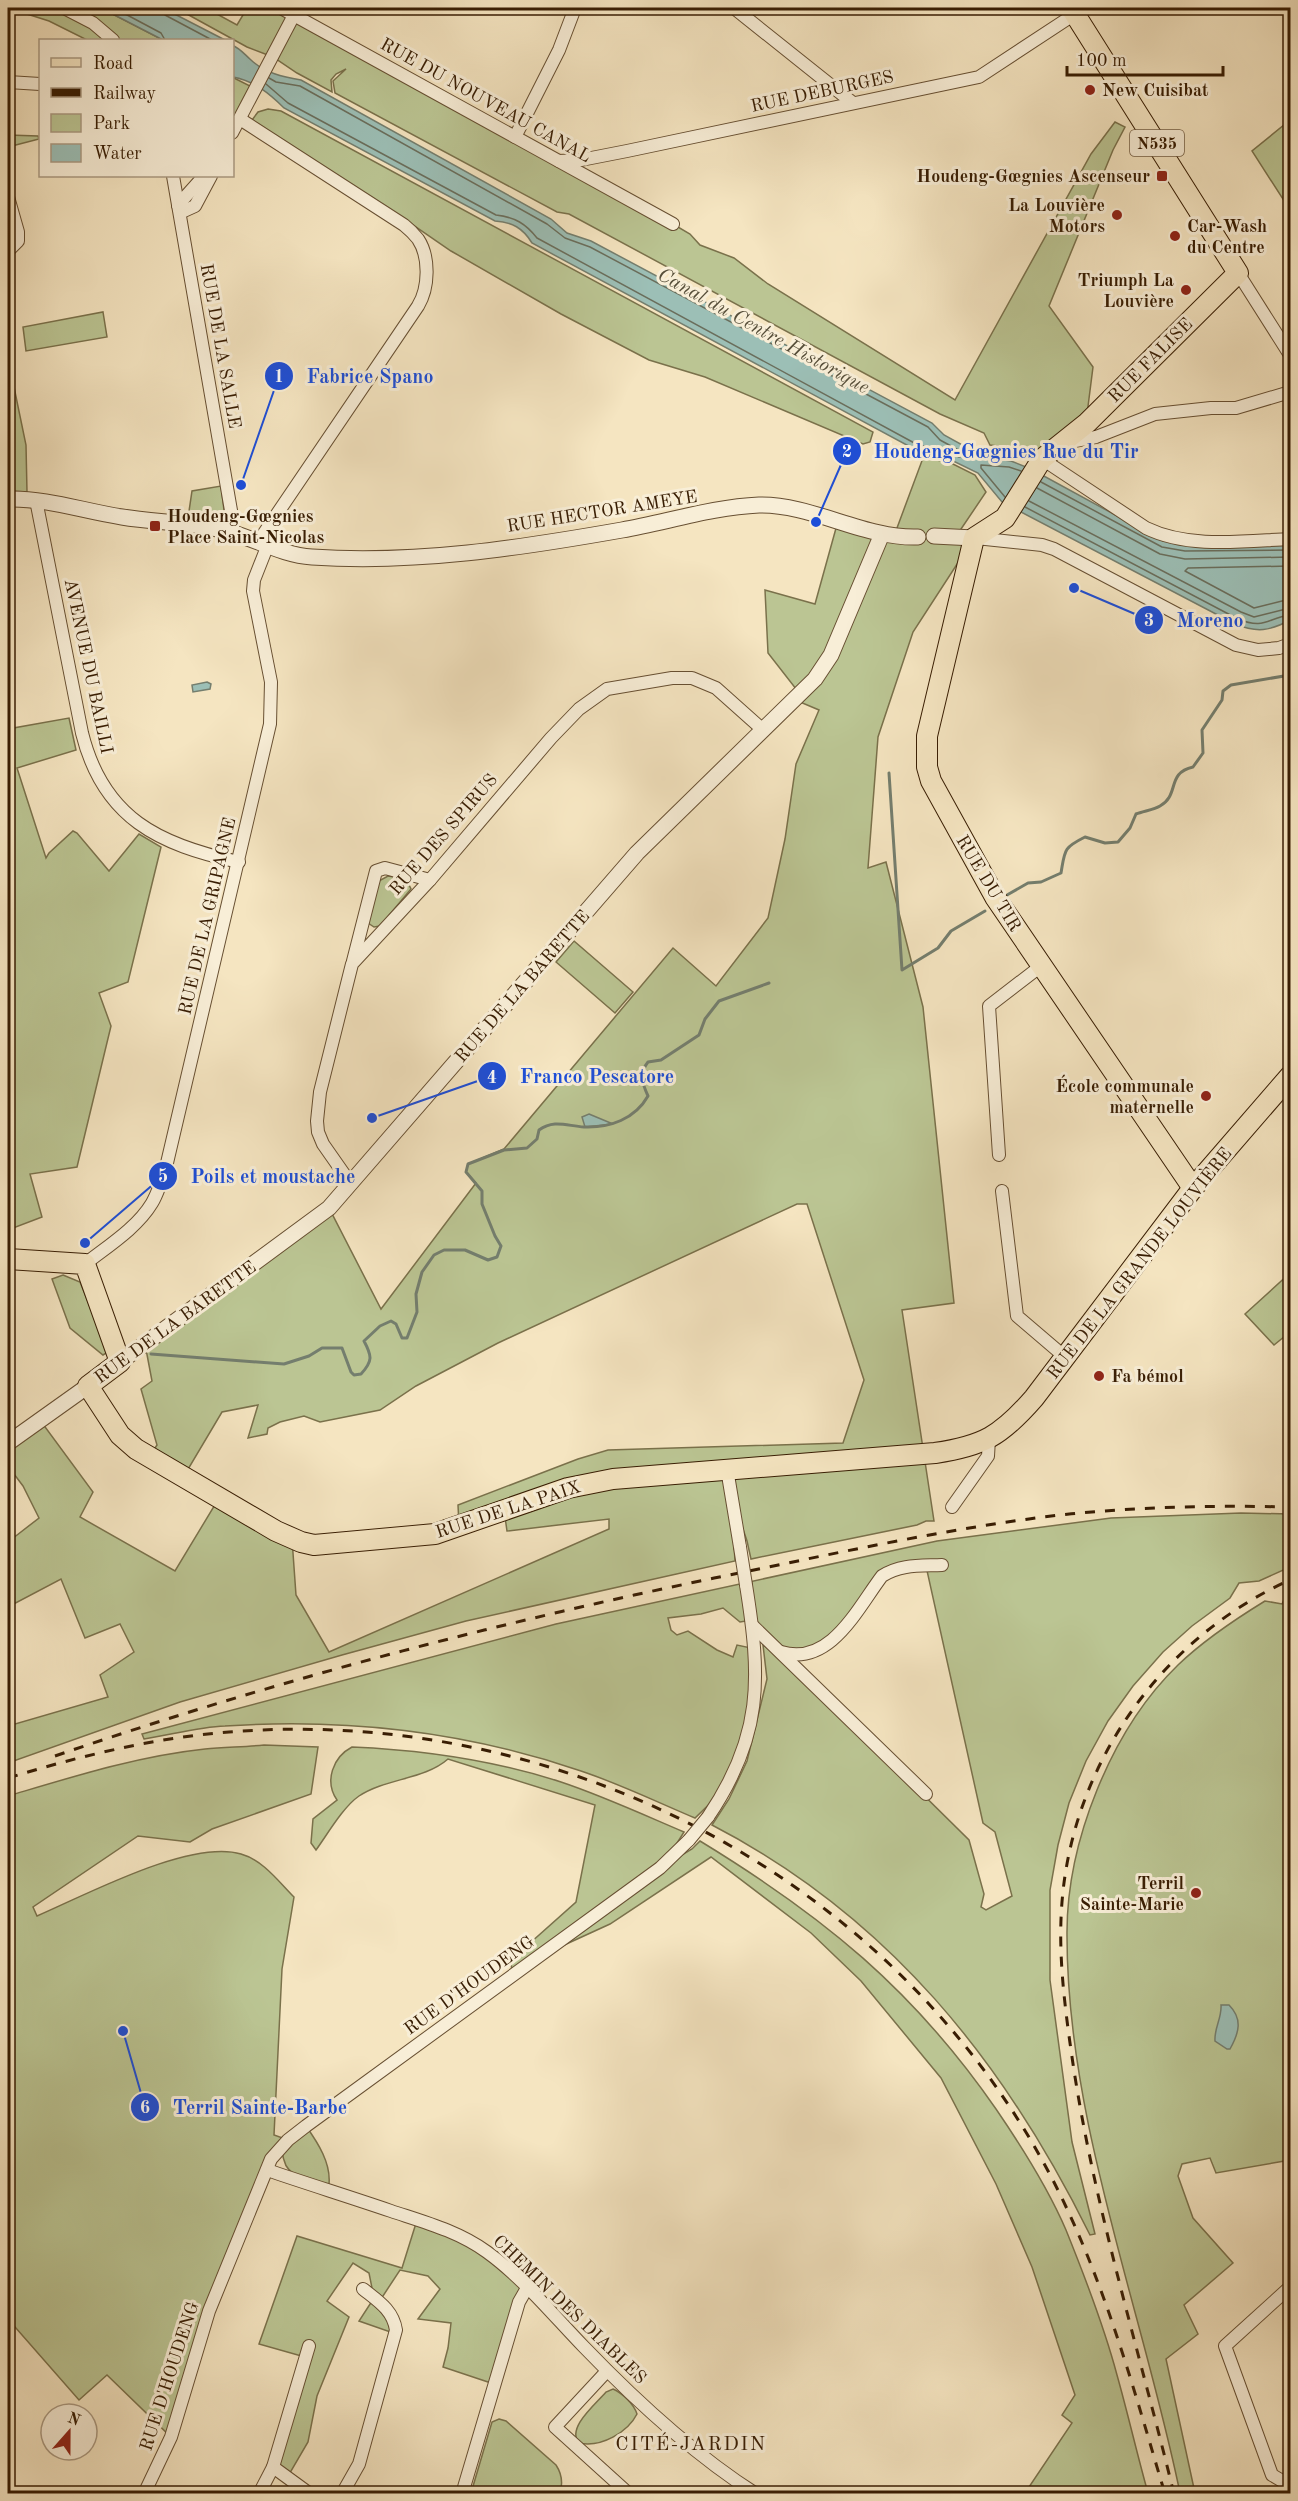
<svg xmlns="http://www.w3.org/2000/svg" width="1298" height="2501" viewBox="0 0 1298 2501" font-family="'Old Standard TT',serif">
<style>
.green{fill:#bbc593;stroke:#7a714b;stroke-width:1.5}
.water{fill:#9cbfb6;stroke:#747e6e;stroke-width:1.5}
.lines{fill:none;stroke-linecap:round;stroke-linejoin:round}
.shore{stroke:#6a6e5c;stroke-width:1.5}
.stream{stroke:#747e6e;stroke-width:3}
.minor-casing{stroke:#674f32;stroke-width:14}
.tertiary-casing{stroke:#674f32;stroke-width:17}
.primary-casing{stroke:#381d03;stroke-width:22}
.minor{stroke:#f8eed7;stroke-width:12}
.tertiary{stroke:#f8eed7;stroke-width:15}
.primary{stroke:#f5e5c1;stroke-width:20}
.rail{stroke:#381d03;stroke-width:3;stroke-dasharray:10 10;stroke-linecap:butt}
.minor-bridge-casing{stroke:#674f32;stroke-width:14;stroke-linecap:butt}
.minor-bridge{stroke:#f8eed7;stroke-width:12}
.poi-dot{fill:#8f2418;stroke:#f8eed7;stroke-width:2}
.labels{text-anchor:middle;stroke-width:6;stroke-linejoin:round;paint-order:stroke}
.shield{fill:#f8eed7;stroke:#725c43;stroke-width:1.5}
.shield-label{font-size:16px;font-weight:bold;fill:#381d03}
.poi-label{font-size:18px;font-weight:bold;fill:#381d03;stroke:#f8eed7;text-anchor:end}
.street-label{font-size:18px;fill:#381d03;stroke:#f8eed7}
.water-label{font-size:20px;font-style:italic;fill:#564e39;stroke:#f8eed7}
.neighbourhood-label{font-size:20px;letter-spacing:1.5px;fill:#381d03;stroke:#f8eed7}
.leader{fill:none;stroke:#1d4ed8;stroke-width:2}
.callout-dot{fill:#1d4ed8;stroke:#f8eed7;stroke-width:2}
.mark-label{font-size:18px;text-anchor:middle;font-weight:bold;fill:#fff}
.callout-label{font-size:20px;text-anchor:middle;font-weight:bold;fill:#1d4ed8;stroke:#f8eed7;stroke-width:6;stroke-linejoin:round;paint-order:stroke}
</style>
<rect width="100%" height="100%" fill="#f5e5c1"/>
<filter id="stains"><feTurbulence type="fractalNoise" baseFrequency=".00333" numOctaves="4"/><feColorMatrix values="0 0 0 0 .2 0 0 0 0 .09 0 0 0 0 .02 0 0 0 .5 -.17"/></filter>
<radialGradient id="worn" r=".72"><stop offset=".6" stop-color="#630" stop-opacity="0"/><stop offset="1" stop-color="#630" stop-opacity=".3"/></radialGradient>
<g class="green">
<polygon points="8,8 101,8 163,40 87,40 49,21"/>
<polygon points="176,8 206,8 237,25 246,10 242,8 281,8 661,217 690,234 700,245 734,258 768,284 955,400 1091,154 1115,122 1125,127 1113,150 1049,306 1093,367 1086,422 1039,449 1028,450 990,445 984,433 940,414 569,214 557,212 335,93 333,81 346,69 336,74 331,80 332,92 297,73 273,57 247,47"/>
<polygon points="232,77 256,89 240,119 233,116"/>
<polygon points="268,109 281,111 873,432 870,442 863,444 705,377 649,360 561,314 451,251 410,223 249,124 258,112"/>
<polygon points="1290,120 1290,210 1252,151"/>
<polygon points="8,135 38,136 39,139 8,147"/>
<polygon points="103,312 107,337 26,351 23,327"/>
<polygon points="8,358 26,445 27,492 8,491"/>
<polygon points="923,458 949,462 975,475 986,492 959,532 974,538 913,632 878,737 868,868 886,862 923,1007 954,1303 902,1310 934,1521 926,1521 917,1525 751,1559 747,1541 731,1493 735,1561 466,1621 342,1655 180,1702 8,1763 8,1726 108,1697 100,1675 134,1652 120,1624 85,1638 61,1579 8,1607 8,1542 39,1518 23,1486 8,1466 8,1443 40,1420 93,1492 80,1517 175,1571 219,1498 292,1539 296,1595 329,1652 609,1529 609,1519 507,1531 504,1510 459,1525 458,1505 578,1459 608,1450 843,1443 864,1380 807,1204 797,1204 498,1343 416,1386 380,1410 320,1422 304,1416 280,1422 268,1428 267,1434 248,1438 258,1405 222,1412 187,1471 153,1451 157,1445 141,1389 152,1381 145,1344 329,1208 381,1309 476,1183 466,1172 468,1164 504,1149 673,948 716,986 768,918 785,839 796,764 819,710 800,702 800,694 768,653 765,590 815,604 838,521 894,536"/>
<polygon points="221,486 224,510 222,519 215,522 188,518 192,491"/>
<polygon points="69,718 76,750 17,768 46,858 49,853 73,831 77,833 109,871 139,834 161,847 128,982 99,993 111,1026 77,1167 30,1174 42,1217 8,1230 8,729"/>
<polygon points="388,876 406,879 411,889 380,926 374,927 368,923 377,882"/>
<polygon points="574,941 633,992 615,1013 556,962"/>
<polygon points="1290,1273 1290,1332 1274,1345 1245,1314"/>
<polygon points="63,1275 80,1282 108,1352 103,1355 70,1328 52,1279"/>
<path d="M1241,1513L1290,1514V1567L1259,1581L1239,1583L1230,1598L1192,1626L1163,1652L1133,1686L1108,1721L1086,1761L1069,1803L1058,1845L1050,1890V1980L1072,2142L1095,2234L1090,2235C1004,2061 888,1916 712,1825L729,1799L747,1761L767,1679L763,1645L796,1669L969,1840L984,1894L981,1907L986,1910L1012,1896L995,1832L983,1823L926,1566L896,1568L826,1646L787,1654L752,1620L740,1622L723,1608L701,1614L668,1618L671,1630L677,1635L688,1631L717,1650L733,1657L737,1645L756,1649V1686L730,1784L695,1818C657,1802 620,1784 581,1771C467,1732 345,1718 225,1726C198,1727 171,1735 144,1739L142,1734L556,1624L937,1541L1111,1518Z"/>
<path d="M1290,1586V2160L1216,2173L1210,2158L1182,2164L1178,2176L1193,2218L1233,2263L1184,2305L1198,2334L1166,2359L1195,2493H1180C1143,2312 1067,2122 1067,1936C1066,1843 1111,1730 1178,1665C1204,1640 1234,1620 1265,1601L1282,1604Z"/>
<path d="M264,1745L318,1747L311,1794L212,1829L190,1842L138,1836L33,1907L37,1916C86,1895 190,1839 241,1854C263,1860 279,1882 294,1897L282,1969L274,2135L288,2140L306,2126C318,2143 331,2163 329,2184C314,2181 288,2179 284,2160C282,2156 283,2150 282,2146L209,2310L171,2437L107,2375L79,2400L8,2319V1796C72,1777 138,1756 205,1749C224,1747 245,1747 264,1745Z"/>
<path d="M352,1747C423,1750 493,1760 561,1782C603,1796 644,1815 684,1832L662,1867L692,1849L700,1841C823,1916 913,1989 996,2109C1022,2147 1048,2188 1066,2230C1085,2277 1104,2326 1117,2375C1128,2414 1137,2454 1148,2493H1025L1072,2423L1062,2415L1075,2395L1032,2267L996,2184L941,2078L861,1981L811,1933L711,1857L610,1924L538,1957L512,1974L511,1960L576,1902L595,1805L448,1759C424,1780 386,1778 359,1796C343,1807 327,1835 316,1850L311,1843L313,1819L337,1800C324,1781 333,1757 352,1747Z"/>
<polygon points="417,2220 468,2239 527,2288 494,2384 443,2367 448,2348 451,2323 418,2319 440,2289 428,2276 400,2270 379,2302 396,2334 359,2321 374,2298 369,2273 353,2263 327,2301 349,2317 317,2396 308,2442 287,2478 273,2467 305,2357 259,2344 297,2236 402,2268"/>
<path d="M613,2389C622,2393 634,2404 637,2414C628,2432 601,2448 579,2443C566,2428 596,2404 606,2392Z"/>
<path d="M499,2419L506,2421L556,2465C562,2474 563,2483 560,2493H471L492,2422Z"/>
</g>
<g class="water">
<polygon points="101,8 163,8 225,40 163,40"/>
<path d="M232,45C241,49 244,54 251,60C265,73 283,77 301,80L551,219L567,233L591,241L932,423L944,435L984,457L1011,461L1031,469L1163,541L1290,544V620C1270,631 1257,633 1235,624L1002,502L978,473L943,456L916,450L532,243C523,228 512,222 495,221L284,108C269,93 254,81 233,77Z"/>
<polygon points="207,682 211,684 210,689 193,692 192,685"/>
<polygon points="589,1114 613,1124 585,1127 582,1117"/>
<path d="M1221,2005H1229C1243,2019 1239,2033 1230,2049H1227L1215,2041C1214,2028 1222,2018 1221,2005Z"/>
</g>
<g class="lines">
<g class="shore">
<polyline points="114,8 161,33 165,40"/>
<polyline points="162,8 165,15 212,40"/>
<path d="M266,84L288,103L496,215C515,217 526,224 537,238L918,445L945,450L959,457L962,456V452L940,440L928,427L590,247L565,238L547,224L300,86L276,82L269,78"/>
<polyline points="1041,482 1162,547 1185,551 1290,550"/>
<polyline points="1037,488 1160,554 1185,559 1290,557"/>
<polyline points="1005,497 981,468 981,465 1009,467 1021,471"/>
<polyline points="1029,501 1241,612 1254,617 1290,608"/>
<path d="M1025,507L1238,619C1265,630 1267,618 1290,615"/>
<polyline points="1290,566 1188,568 1185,571 1254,608 1290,599"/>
</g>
<g class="stream">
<polyline points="889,773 902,970 938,948 951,931 985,911"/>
<path d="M1007,895L1028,883L1041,882L1061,873C1065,850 1063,848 1085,837L1105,843L1118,842L1130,828L1136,814C1143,811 1154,810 1160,806C1180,795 1166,773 1193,767L1203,753L1202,730L1222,700L1223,691L1231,685L1290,675"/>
<path d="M151,1354L284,1364L309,1356L322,1348H342L351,1372L354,1375L361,1374C373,1361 372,1356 364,1341L380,1326L391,1321L396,1324L402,1338H407L417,1312L416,1294L422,1272L434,1255L444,1250H465L488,1260L497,1257L501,1246L495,1236L482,1204V1191L466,1172L468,1164L504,1150L527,1148L537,1139L539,1130C554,1119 567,1126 584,1127C610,1128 635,1119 648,1096C642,1083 639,1073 648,1062L661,1060L699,1035L705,1019L719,1001L769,983"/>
</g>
<defs>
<g id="minor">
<polyline points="64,8 93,23 113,40"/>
<polyline points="281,8 673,224"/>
<polyline points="734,8 853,103"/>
<polyline points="8,82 40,84"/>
<path d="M240,119L404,225C409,229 414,234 418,239C430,257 429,288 418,306L258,542"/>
<polyline points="232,133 294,15 294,8"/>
<polyline points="515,137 559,50 575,8"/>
<polyline points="559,161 581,160 627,151 979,77 1084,8"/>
<polyline points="173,176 233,522 232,533"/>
<polyline points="8,197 18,232 18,241 8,251"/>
<polyline points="178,205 184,211 195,206 211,176"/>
<polyline points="178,205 204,176"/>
<polyline points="1238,273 1290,355"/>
<polyline points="1065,443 1096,437 1155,414 1211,408 1236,408 1290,392"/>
<path d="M1042,459L1146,528C1189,549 1244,541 1290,539"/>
<path d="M36,500L82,733C103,818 159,845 239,862"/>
<polyline points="976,538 1042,545 1054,549 1236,645 1258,650 1279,648 1290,644"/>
<polyline points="353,961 376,871 385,868 430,880"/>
<polyline points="999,1155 989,1006 1041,966"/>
<polyline points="351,1184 323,1144 318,1132 317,1121 320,1092 352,964 430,880 551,738 579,709 607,689 672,678 692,678 716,688 762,729"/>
<polyline points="1002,1191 1017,1316 1065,1357"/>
<path d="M85,1264C108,1246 137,1228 152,1203C159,1191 163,1177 167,1163L270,724L271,682L253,591L254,580L267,547"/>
<polyline points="727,1469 740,1547"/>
<polyline points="952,1507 988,1456 989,1439"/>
<polyline points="753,1626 926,1794"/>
<path d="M781,1652C830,1667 857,1609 882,1576C901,1564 920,1566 942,1565"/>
<path d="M708,1817C763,1736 761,1678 746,1585"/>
<path d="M267,2170C308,2184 350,2197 391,2211C424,2222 458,2231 487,2252C523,2278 553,2315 584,2347C636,2401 693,2454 756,2494"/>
<polyline points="1290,2287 1225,2346 1272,2475 1284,2482 1290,2481"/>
<polyline points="607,2371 555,2427 629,2494"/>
<polyline points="273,2467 310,2494"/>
<polyline points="144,2494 171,2437 209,2311 271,2159 288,2140 306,2126 660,1868 689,1840"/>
<polyline points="259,2494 273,2467 309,2346"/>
<path d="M342,2494L359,2464L396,2330C393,2310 378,2301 363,2289"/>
<polyline points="462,2494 519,2302 527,2288"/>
</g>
<g id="tertiary">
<path d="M8,499C47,498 83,511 122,517C158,523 197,522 233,533C260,541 283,555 312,557C416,564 520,548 622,530C667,522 714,507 759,505C812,504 865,539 918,537"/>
<polyline points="934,536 974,538"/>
<polyline points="120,1362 329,1208 637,853 815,679 831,655 882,534"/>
<polyline points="8,1443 88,1386"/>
</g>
<g id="primary">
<polyline points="1071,8 1238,273 1087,423 1042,459 1005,518 974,538 927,736 927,767 931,781 995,897 1193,1188"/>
<path d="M8,1259L85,1264L120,1362L88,1386L120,1435L136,1449L276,1531L301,1542L314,1545L435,1534L568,1488L613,1479L935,1453C983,1446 1001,1436 1034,1398L1193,1188L1290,1076"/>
</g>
</defs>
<use href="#minor" class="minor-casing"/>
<use href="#tertiary" class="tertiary-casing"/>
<use href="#primary" class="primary-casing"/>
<use href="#minor" class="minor"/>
<use href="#tertiary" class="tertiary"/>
<use href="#primary" class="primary"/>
<g class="rail">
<path d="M55,1756C282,1678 514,1618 749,1571C846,1551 944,1530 1043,1517C1125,1507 1208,1505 1290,1507"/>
<path d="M8,1778C80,1756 153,1738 229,1732C549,1706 869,1865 1033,2144C1097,2253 1129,2373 1165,2494"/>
<path d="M1174,2494C1138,2346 1092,2200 1071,2050C1064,2001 1058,1951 1062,1902C1073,1762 1163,1637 1290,1580"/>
</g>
<defs>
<g id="minor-bridge">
<polyline points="740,1547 746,1585"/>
<polyline points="689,1840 708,1817"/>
</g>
</defs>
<use href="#minor-bridge" class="minor-bridge-casing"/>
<use href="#minor-bridge" class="minor-bridge"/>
</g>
<g class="poi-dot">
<circle cx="1090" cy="90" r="6"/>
<rect x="1156" y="170" width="12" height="12" rx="3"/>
<circle cx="1117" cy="215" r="6"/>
<circle cx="1175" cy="236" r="6"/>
<circle cx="1186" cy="290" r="6"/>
<rect x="149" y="520" width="12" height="12" rx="3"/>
<circle cx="1206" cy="1096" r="6"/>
<circle cx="1099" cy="1376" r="6"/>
<circle cx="1196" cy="1893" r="6"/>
</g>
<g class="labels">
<rect class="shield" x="1130" y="130" width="54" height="26" rx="4.5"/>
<g class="shield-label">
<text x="1157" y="149">N535</text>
</g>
<g class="poi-label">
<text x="1102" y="96" text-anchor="start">New Cuisibat</text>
<text x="1150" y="182">Houdeng-Gœgnies Ascenseur</text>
<text x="1105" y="211">La Louvière<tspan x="1105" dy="21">Motors</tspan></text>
<text x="1187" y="232" text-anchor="start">Car-Wash<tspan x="1187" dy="21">du Centre</tspan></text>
<text x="1174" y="286">Triumph La<tspan x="1174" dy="21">Louvière</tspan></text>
<text x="167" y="522" text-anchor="start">Houdeng-Gœgnies<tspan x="167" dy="21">Place Saint-Nicolas</tspan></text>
<text x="1194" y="1092">École communale<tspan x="1194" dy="21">maternelle</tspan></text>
<text x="1111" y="1382" text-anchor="start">Fa bémol</text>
<text x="1184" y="1889">Terril<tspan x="1184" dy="21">Sainte-Marie</tspan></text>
</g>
<g class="street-label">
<text transform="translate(822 91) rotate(-12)" y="6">RUE DEBURGES</text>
<text transform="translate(486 100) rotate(29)" y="6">RUE DU NOUVEAU CANAL</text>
<text transform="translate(221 346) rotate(80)" y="6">RUE DE LA SALLE</text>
<text transform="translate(1150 360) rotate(-45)" y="6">RUE FALISE</text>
<text transform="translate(602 511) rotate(-9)" y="6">RUE HECTOR AMEYE</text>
<text transform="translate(89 666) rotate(78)" y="6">AVENUE DU BAILLI</text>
<text transform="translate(443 834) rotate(-49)" y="6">RUE DES SPIRUS</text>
<text transform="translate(989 883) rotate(59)" y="6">RUE DU TIR</text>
<text transform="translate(207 916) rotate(-77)" y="6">RUE DE LA GRIPAGNE</text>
<text transform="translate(522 986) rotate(-49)" y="6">RUE DE LA BARETTE</text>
<text transform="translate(1139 1263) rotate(-52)" y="6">RUE DE LA GRANDE LOUVIÈRE</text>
<text transform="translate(175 1322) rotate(-36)" y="6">RUE DE LA BARETTE</text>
<text transform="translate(508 1509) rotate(-18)" y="6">RUE DE LA PAIX</text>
<text transform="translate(469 1985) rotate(-36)" y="6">RUE D'HOUDENG</text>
<text transform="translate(570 2309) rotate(44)" y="6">CHEMIN DES DIABLES</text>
<text transform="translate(169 2376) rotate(-72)" y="6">RUE D'HOUDENG</text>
</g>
<g class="water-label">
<text transform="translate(764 330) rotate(29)" y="7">Canal du Centre Historique</text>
</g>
<g class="neighbourhood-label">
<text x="691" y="2450">CITÉ-JARDIN</text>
</g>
</g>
<path class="leader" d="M241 485L279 376M816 522L847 451M1074 588L1149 620M372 1118L492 1076M85 1243L163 1176M123 2031L145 2107"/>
<g class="callout-dot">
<circle cx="241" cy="485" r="6"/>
<circle cx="816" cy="522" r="6"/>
<circle cx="1074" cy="588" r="6"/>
<circle cx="372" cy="1118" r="6"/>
<circle cx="85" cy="1243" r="6"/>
<circle cx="123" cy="2031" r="6"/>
<circle cx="279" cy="376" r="15"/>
<circle cx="847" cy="451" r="15"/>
<circle cx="1149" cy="620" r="15"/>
<circle cx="492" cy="1076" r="15"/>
<circle cx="163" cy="1176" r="15"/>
<circle cx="145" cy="2107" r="15"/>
</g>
<g class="mark-label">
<text x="279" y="382">1</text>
<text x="847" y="457">2</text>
<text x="1149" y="626">3</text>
<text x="492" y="1083">4</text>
<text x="163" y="1182">5</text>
<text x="145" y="2113">6</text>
</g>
<g class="callout-label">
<text x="370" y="383">Fabrice Spano</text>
<text x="1006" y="458">Houdeng-Gœgnies Rue du Tir</text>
<text x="1210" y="627">Moreno</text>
<text x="597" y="1083">Franco Pescatore</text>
<text x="273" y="1183">Poils et moustache</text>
<text x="260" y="2114">Terril Sainte-Barbe</text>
</g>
<rect width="1298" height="2501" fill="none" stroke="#f5e5c1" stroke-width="30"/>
<rect x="9" y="9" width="1280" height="2483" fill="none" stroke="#381d03" stroke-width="3"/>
<rect x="15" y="15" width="1268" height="2471" fill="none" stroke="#381d03" stroke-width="1.5"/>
<rect x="39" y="39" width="195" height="138" fill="#f8eed7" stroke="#ab9a82" stroke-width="1.5"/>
<rect x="51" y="58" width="30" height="9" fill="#f5e5c1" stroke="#ab9a82" stroke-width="1.5"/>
<text x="93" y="69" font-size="18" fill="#381d03">Road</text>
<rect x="51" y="88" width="30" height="9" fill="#381d03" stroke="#ab9a82" stroke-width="1.5"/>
<text x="93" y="99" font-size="18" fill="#381d03">Railway</text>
<rect x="51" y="114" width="30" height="18" fill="#bbc593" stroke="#ab9a82" stroke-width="1.5"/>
<text x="93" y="129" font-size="18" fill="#381d03">Park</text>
<rect x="51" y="144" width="30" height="18" fill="#9cbfb6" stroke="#ab9a82" stroke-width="1.5"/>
<text x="93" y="159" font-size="18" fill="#381d03">Water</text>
<g transform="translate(69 2432) rotate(21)"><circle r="28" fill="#f8eed7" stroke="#ab9a82" stroke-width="1.5"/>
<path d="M0-4.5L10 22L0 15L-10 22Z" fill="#8f2418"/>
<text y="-9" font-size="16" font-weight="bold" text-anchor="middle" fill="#381d03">N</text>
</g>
<path d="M1067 66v9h156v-9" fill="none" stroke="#381d03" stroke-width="3"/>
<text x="1076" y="66" font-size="18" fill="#381d03" stroke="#f8eed7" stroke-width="4.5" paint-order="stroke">100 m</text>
<rect width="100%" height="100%" filter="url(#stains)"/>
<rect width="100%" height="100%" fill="url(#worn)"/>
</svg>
